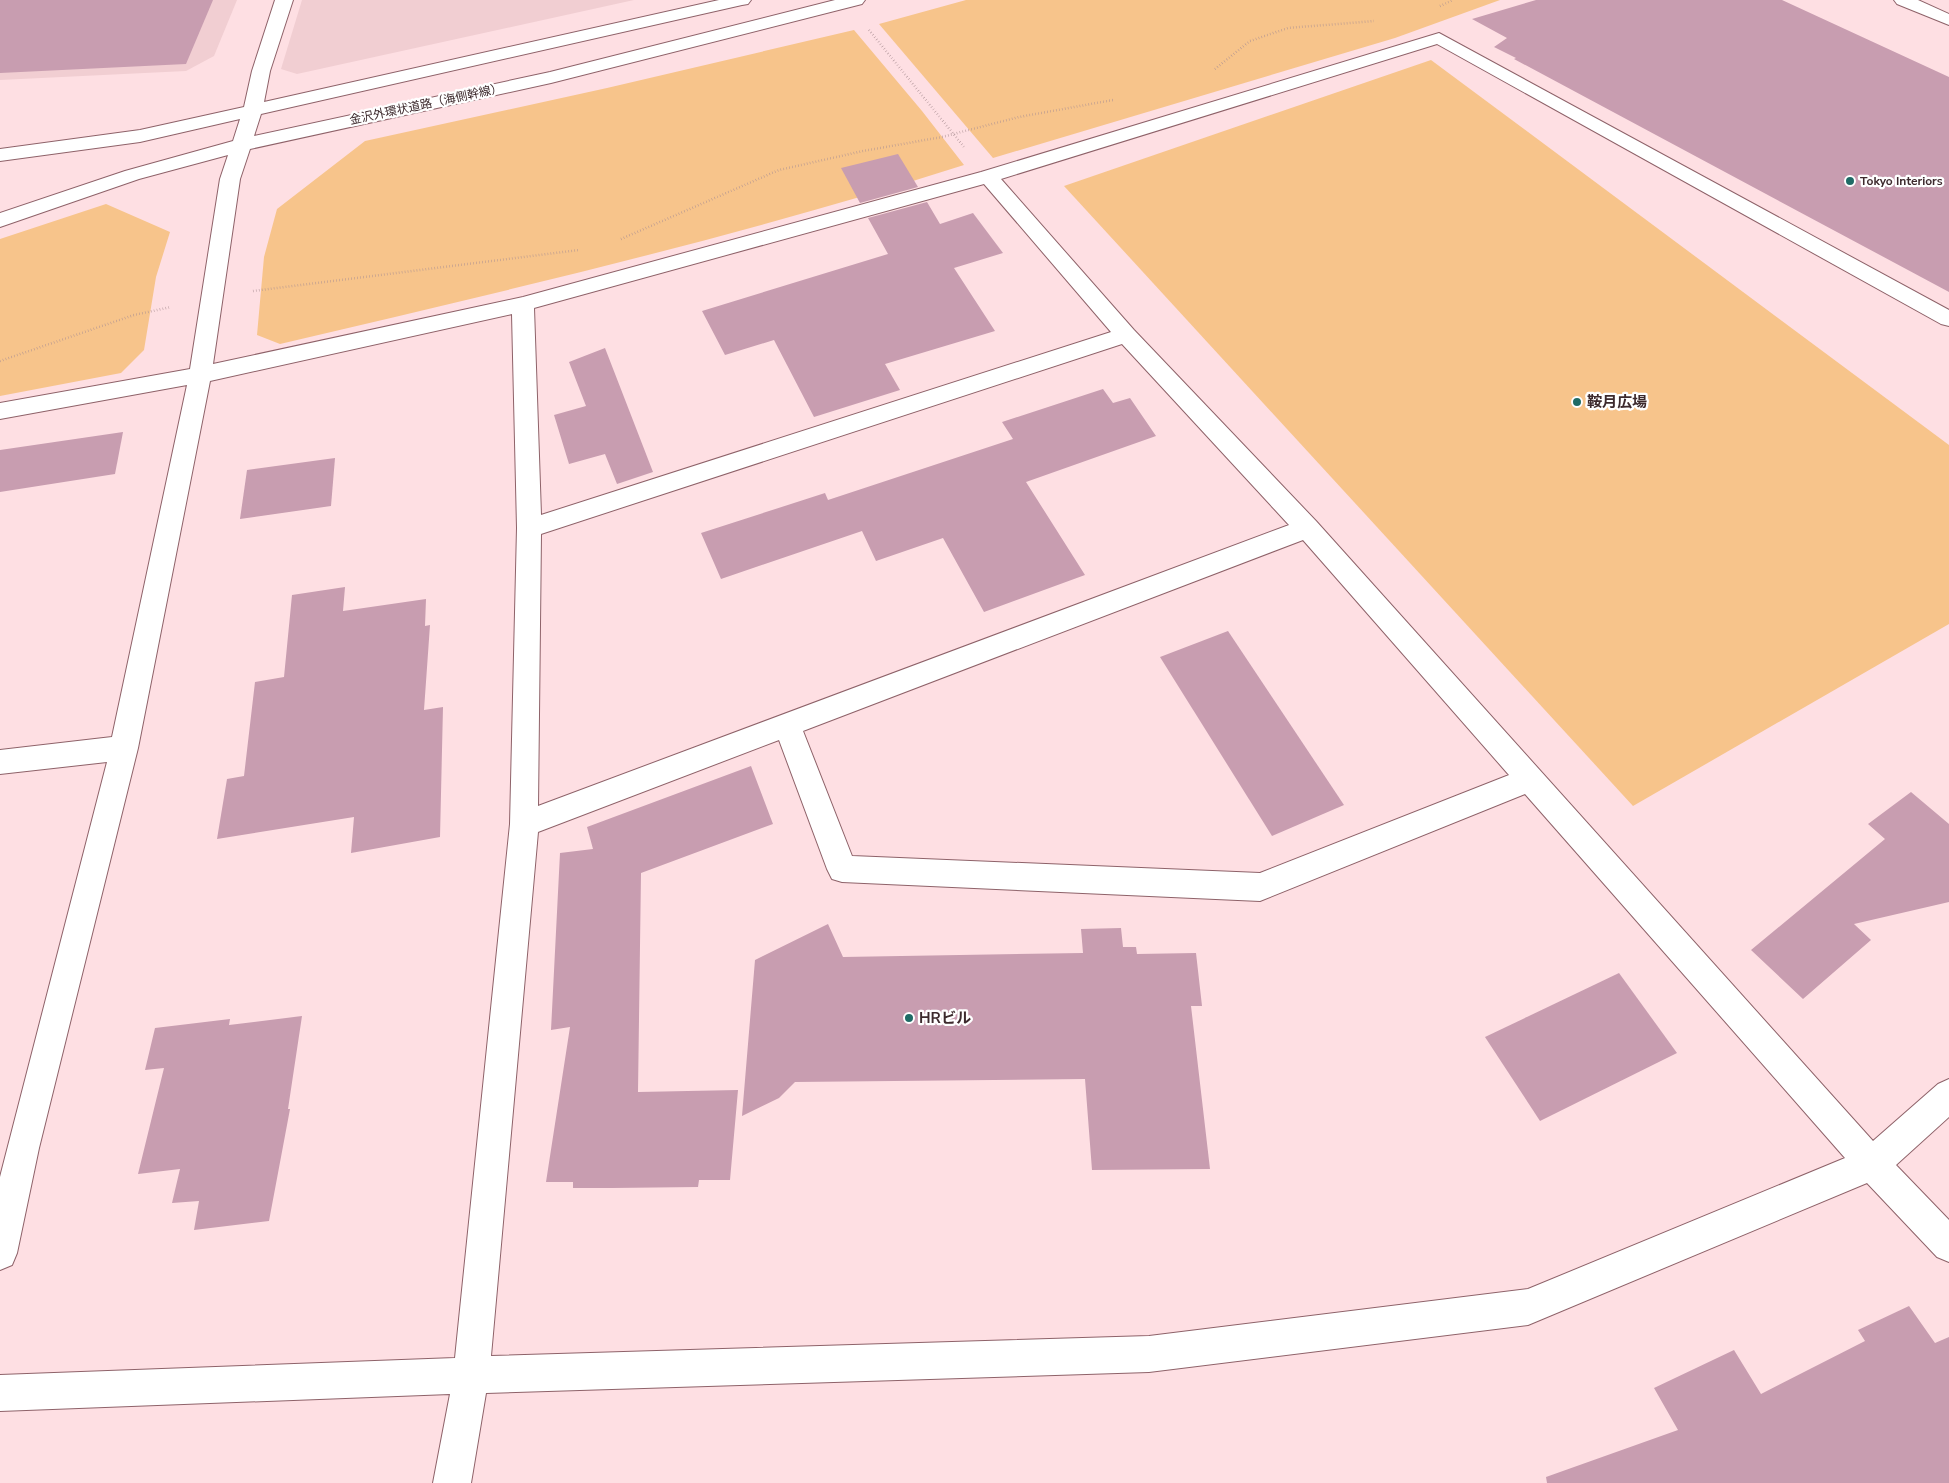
<svg xmlns="http://www.w3.org/2000/svg" width="1949" height="1483" viewBox="0 0 1949 1483" font-family="'Nunito Sans','Noto Sans JP',sans-serif">
<style>
.built{fill:#f1ced2}
.green{fill:#f7c48b}
.building{fill:#c89db0}
.lines{fill:none;stroke-linecap:round;stroke-linejoin:round}
.minor-casing{stroke:#8e6269;stroke-width:2}
.major-casing{stroke:#8e6269;stroke-width:2}
.path{stroke:#a98f93;stroke-width:2.5;stroke-dasharray:0.5 2.5;stroke-linecap:butt}
.minor{fill:#fff;fill-rule:evenodd}
.major{fill:#fff;fill-rule:evenodd}
.poi-dot{fill:#1f6b66;stroke:#fff;stroke-width:2}
.labels{text-anchor:middle;stroke-width:4.5;stroke-linejoin:round;paint-order:stroke}
.far-street-label{font-size:12px;fill:#3d2a2d;stroke:#fff}
.far-poi-label{font-size:12px;font-weight:bold;fill:#3d2a2d;stroke:#fff;text-anchor:start}
.poi-label{font-size:15px;font-weight:bold;fill:#3d2a2d;stroke:#fff;text-anchor:start}
</style>
<rect width="100%" height="100%" fill="#fedfe3"/>
<g class="built">
<polygon points="0,0 237,0 214,56 186,71 0,80"/>
<polygon points="302,0 634,0 297,74 281,69"/>
</g>
<g class="green">
<polygon points="966,0 1500,0 1395,38 993,158 879,24"/>
<path d="M854,30L922,111L964,165C739,237 509,290 280,344L257,335L264,257L277,209L365,141L607,88Z"/>
<polygon points="1431,60 1949,445 1949,624 1633,806 1064,186"/>
<polygon points="106,204 170,232 156,277 144,350 121,373 0,396 0,239"/>
</g>
<g class="building">
<polygon points="0,0 213,0 186,64 0,73"/>
<polygon points="1536,0 1782,0 1949,77 1949,292 1514,59 1516,58 1494,47 1507,38 1472,19"/>
<polygon points="898,154 918,187 860,203 841,168"/>
<polygon points="927,202 940,224 973,213 1003,253 954,268 995,331 885,364 900,390 814,417 774,340 725,355 702,311 888,254 868,218"/>
<polygon points="605,348 653,472 617,484 605,454 569,464 554,415 586,406 569,362"/>
<polygon points="1103,389 1113,403 1130,398 1156,436 1026,482 1085,575 984,612 943,538 876,561 862,531 721,579 701,533 825,493 828,500 1013,439 1002,422"/>
<polygon points="123,432 115,474 0,492 0,450"/>
<polygon points="335,458 331,506 240,519 247,470"/>
<polygon points="345,587 343,611 426,599 425,626 430,625 424,710 443,707 440,837 351,853 354,817 217,839 227,779 244,776 255,682 284,677 292,595"/>
<polygon points="1228,631 1344,805 1272,836 1160,657"/>
<polygon points="751,766 773,824 641,873 638,1092 738,1090 730,1180 699,1180 698,1187 612,1188 573,1188 573,1182 546,1182 570,1027 551,1030 560,853 593,849 587,827"/>
<polygon points="1911,792 1949,824 1949,902 1854,924 1871,940 1803,999 1751,950 1885,839 1868,824"/>
<polygon points="828,924 843,957 1083,953 1081,929 1121,928 1123,947 1136,947 1137,954 1196,953 1202,1006 1191,1006 1210,1169 1092,1170 1085,1079 795,1082 779,1098 742,1116 755,960"/>
<polygon points="1619,973 1677,1053 1540,1121 1485,1037"/>
<polygon points="302,1016 288,1109 290,1109 269,1221 194,1230 199,1201 172,1203 180,1169 138,1174 164,1068 145,1070 155,1028 230,1019 229,1025"/>
<polygon points="1909,1306 1935,1343 1949,1337 1949,1483 1547,1483 1546,1477 1678,1430 1654,1388 1734,1350 1761,1394 1865,1341 1858,1330"/>
</g>
<g class="lines">
<defs>
<path id="minor" d="M275,0H293L270,71L264,102L719,0H751L748,4L742,5L261,114L254,136L550,72L835,0H865L862,4L551,83L250,149L240,179L213,364L523,297L981,172L1439,33L1949,310V326L1941,324L1437,44L1001,179L1134,330L1316,521L1873,1141L1938,1084L1949,1079V1117L1896,1165L1949,1220V1262L1937,1257L1867,1183L1528,1325L1149,1372L486,1393L471,1483H433L450,1394L0,1411V1375L455,1358L510,824L517,528L512,314L210,381L138,748L39,1148L17,1253L12,1265L0,1270V1177L107,762L0,774V750L112,737L187,385L0,419V403L190,369L220,179L228,155L139,179L0,227V213L125,171L233,141L240,119L140,142L0,161V149L140,130L244,107L252,71ZM984,184L1111,332L541,515L534,308ZM1122,344L1289,525L538,806L541,534ZM1303,540L1509,775L1260,873L852,856L803,731ZM779,740L827,869L832,879L842,882L1260,901L1525,794L1845,1158L1528,1289L1149,1336L491,1356L538,832Z"/>
<polygon id="major" points="1894,0 1918,0 1949,14 1949,25 1897,4"/>
</defs>
<use href="#minor" class="minor-casing"/>
<use href="#major" class="major-casing"/>
<g class="path">
<polyline points="1440,6 1453,0"/>
<polyline points="869,30 964,147"/>
<polyline points="1215,69 1250,41 1288,28 1374,21"/>
<polyline points="621,239 779,170 863,151 942,137 1019,117 1113,100"/>
<polyline points="253,291 579,250"/>
<polyline points="0,361 134,315 171,307"/>
</g>
<use href="#minor" class="minor"/>
<use href="#major" class="major"/>
</g>
<g class="poi-dot">
<circle cx="1850" cy="181" r="5"/>
<circle cx="1577" cy="402" r="5"/>
<circle cx="909" cy="1018" r="5"/>
</g>
<g class="labels">
<g class="far-street-label">
<text transform="translate(426 104) rotate(-12)" y="4">金沢外環状道路（海側幹線）</text>
</g>
<g class="far-poi-label">
<text x="1860" y="185">Tokyo Interiors</text>
</g>
<g class="poi-label">
<text x="1587" y="407">鞍月広場</text>
<text x="919" y="1023">HRビル</text>
</g>
</g>
</svg>
